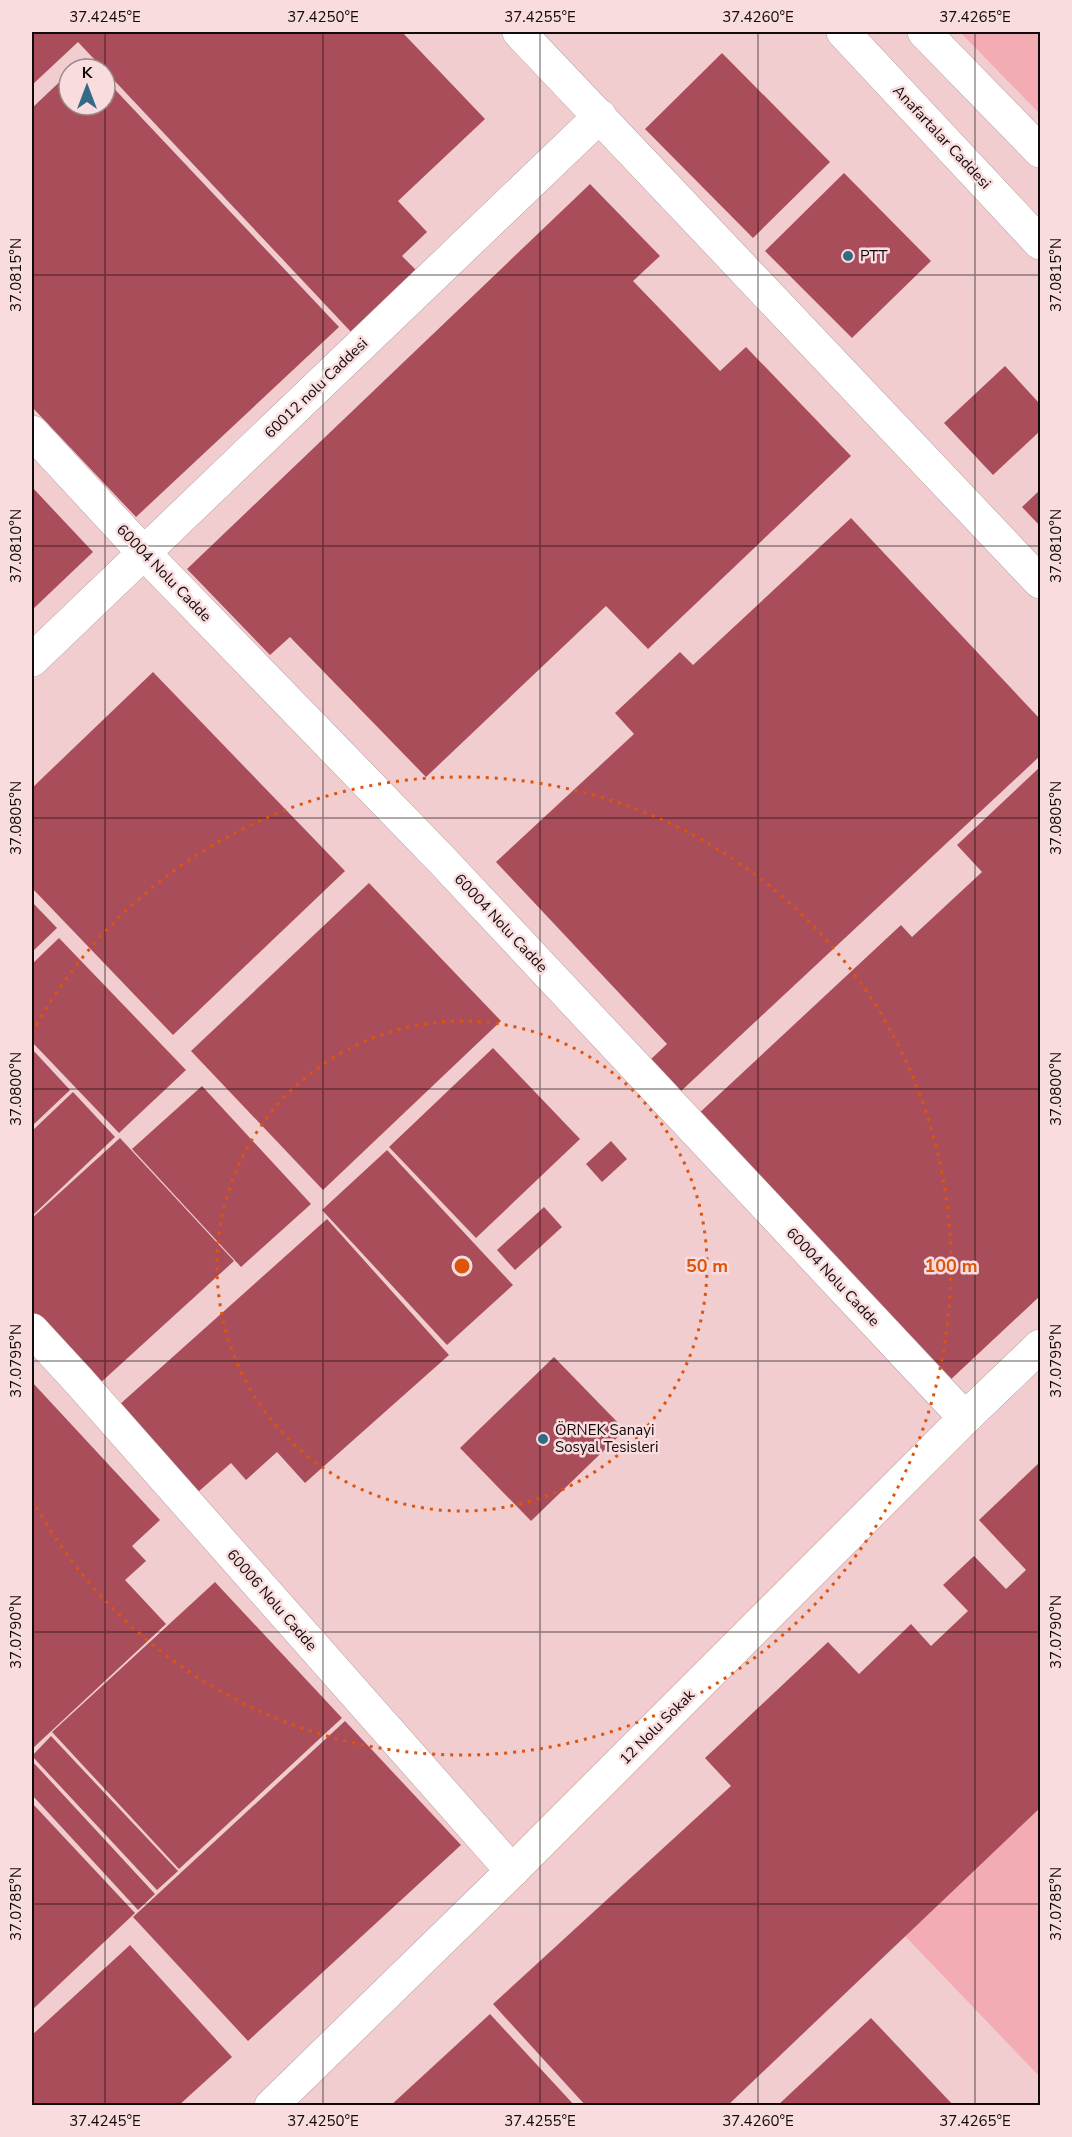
<svg xmlns="http://www.w3.org/2000/svg" width="1072" height="2137" viewBox="0 0 1072 2137" font-family="'Nunito Sans',sans-serif">
<style>
.built{fill:#f1cdd0;fill-rule:evenodd}
.green{fill:#f3acb3}
.building{fill:#a94d5b}
.lines{fill:none;stroke-linecap:round;stroke-linejoin:round}
.minor-casing{stroke:#b99fa1;stroke-width:34}
.major-casing{stroke:#b99fa1;stroke-width:34}
.minor{stroke:#fff;stroke-width:33}
.major{stroke:#fff;stroke-width:33}
.ticks{fill:none;stroke:#120a0a;stroke-width:1.5;stroke-opacity:0.45}
.ring{fill:none;stroke:#dd550c;stroke-width:3;stroke-dasharray:3 6}
.poi-dot{fill:#336a85;stroke:#f8dcde;stroke-width:2}
.labels{text-anchor:middle;stroke-width:5;stroke-linejoin:round;paint-order:stroke}
.street-label{font-size:15px;fill:#120a0a;stroke:#f8dcde}
.poi-label{font-size:15px;fill:#120a0a;stroke:#f8dcde;text-anchor:start}
.centre{fill:#dd550c;stroke:#f8dcde;stroke-width:3}
.ring-label{font-size:18px;text-anchor:middle;font-weight:bold;fill:#dd550c;stroke:#f8dcde;stroke-width:5;stroke-linejoin:round;paint-order:stroke}
.neatline{fill:none;stroke:#120a0a;stroke-width:2}
.ticks-label{font-size:15px;text-anchor:middle;fill:#120a0a}
</style>
<rect width="100%" height="100%" fill="#f8dcde"/>
<path class="built" d="M32,32H1040V2105H32ZM69,69H105V105H69Z"/>
<g class="green">
<polygon points="960,32 1040,32 1040,114"/>
<polygon points="1040,1808 1040,2077 905,1936"/>
</g>
<g class="building">
<polygon points="32,32 402,32 485,119 398,201 427,232 402,256 417,271 352,333 78,42 32,85"/>
<polygon points="722,53 830,162 753,238 645,129"/>
<polygon points="85,58 96,69 73,69"/>
<polygon points="69,73 69,105 105,105 105,79 339,327 136,517 32,407 32,108"/>
<polygon points="844,173 931,261 852,338 765,251"/>
<polygon points="590,184 660,256 633,281 720,371 746,347 851,456 648,649 606,606 426,777 290,637 270,655 187,569"/>
<polygon points="1005,366 1040,404 1040,431 993,475 944,423"/>
<polygon points="32,487 93,552 32,610"/>
<polygon points="1040,490 1040,526 1022,507"/>
<polygon points="851,518 1040,719 1040,756 680,1092 650,1060 667,1044 496,862 634,734 615,713 680,652 693,665"/>
<polygon points="153,672 345,871 173,1035 32,888 32,788"/>
<polygon points="1040,767 1040,1296 947,1383 696,1116 901,925 912,937 982,872 957,845"/>
<polygon points="369,883 501,1021 323,1190 191,1051"/>
<polygon points="32,902 57,928 32,952"/>
<polygon points="59,938 186,1070 119,1133 32,1042 32,964"/>
<polygon points="493,1048 580,1139 476,1238 389,1147"/>
<polygon points="32,1049 70,1090 32,1126"/>
<polygon points="202,1086 311,1204 241,1267 132,1149"/>
<polygon points="73,1092 115,1137 32,1216 32,1131"/>
<polygon points="120,1138 234,1261 98,1385 32,1312 32,1218"/>
<polygon points="611,1141 627,1159 602,1182 586,1164"/>
<polygon points="387,1150 513,1285 447,1345 322,1210"/>
<polygon points="544,1207 562,1227 515,1270 497,1250"/>
<polygon points="327,1219 449,1355 305,1483 277,1452 246,1480 231,1463 198,1492 119,1405"/>
<polygon points="554,1357 625,1430 531,1521 460,1448"/>
<polygon points="32,1382 160,1520 132,1546 146,1561 125,1580 166,1624 32,1749"/>
<polygon points="1040,1462 1040,1808 727,2106 586,2106 493,2004 731,1786 705,1758 828,1642 859,1674 911,1624 931,1646 968,1611 943,1585 974,1556 1006,1589 1026,1570 979,1520"/>
<polygon points="215,1582 342,1718 179,1869 52,1732"/>
<polygon points="345,1721 461,1845 248,2041 133,1917"/>
<polygon points="51,1736 178,1871 157,1890 32,1756"/>
<polygon points="32,1761 155,1894 138,1910 32,1795"/>
<polygon points="32,1803 135,1913 32,2010"/>
<polygon points="130,1945 232,2057 178,2106 32,2106 32,2035"/>
<polygon points="490,2014 575,2106 390,2106"/>
<polygon points="871,2018 954,2106 777,2106"/>
</g>
<g class="lines">
<defs>
<g id="minor">
<polyline points="519,32 1040,582"/>
<polyline points="32,432 144,553 439,857 965,1418"/>
<polyline points="32,660 600,116"/>
<polyline points="32,1330 79,1381 512,1871"/>
<polyline points="271,2106 512,1871 965,1418 1040,1346"/>
</g>
<g id="major">
<polyline points="843,32 1040,243"/>
<polyline points="924,32 1040,151"/>
</g>
</defs>
<use href="#minor" class="minor-casing"/>
<use href="#major" class="major-casing"/>
<use href="#minor" class="minor"/>
<use href="#major" class="major"/>
</g>
<path class="ticks" d="M105,32V2106M323,32V2106M540,32V2106M758,32V2106M975,32V2106M32,275H1040M32,546H1040M32,818H1040M32,1089H1040M32,1361H1040M32,1632H1040M32,1904H1040"/>
<g class="ring">
<circle cx="462" cy="1266" r="245"/>
<path d="M32 1033A489 489 0 1 1 32 1499"/>
</g>
<g class="poi-dot">
<circle cx="848" cy="256" r="6"/>
<circle cx="543" cy="1439" r="6"/>
</g>
<g class="labels">
<g class="street-label">
<text transform="translate(942 137) rotate(47)" y="5">Anafartalar Caddesi</text>
<text transform="translate(316 388) rotate(-44)" y="5">60012 nolu Caddesi</text>
<text transform="translate(164 573) rotate(46)" y="5">60004 Nolu Cadde</text>
<text transform="translate(501 923) rotate(47)" y="5">60004 Nolu Cadde</text>
<text transform="translate(833 1277) rotate(47)" y="5">60004 Nolu Cadde</text>
<text transform="translate(272 1600) rotate(49)" y="5">60006 Nolu Cadde</text>
<text transform="translate(657 1727) rotate(-45)" y="5">12 Nolu Sokak</text>
</g>
<g class="poi-label">
<text x="860" y="261">PTT</text>
<text x="555" y="1435">ÖRNEK Sanayi<tspan x="555" dy="17">Sosyal Tesisleri</tspan></text>
</g>
</g>
<circle cx="462" cy="1266" r="9" class="centre"/>
<g class="ring-label">
<text x="707" y="1272">50 m</text>
<text x="951" y="1272">100 m</text>
</g>
<rect width="1072" height="2137" fill="none" stroke="#f8dcde" stroke-width="66"/>
<g transform="translate(87 87)"><circle r="28" fill="#f8dcde" stroke="#9c8889" stroke-width="1.5"/>
<path d="M0-4.5L10 22L0 15L-10 22Z" fill="#336a85"/>
<text y="-9" font-size="16" font-weight="bold" text-anchor="middle" fill="#120a0a">K</text>
</g>
<rect x="33" y="33" width="1006" height="2071" class="neatline"/>
<g class="ticks-label">
<text x="105" y="22">37.4245°E</text>
<text x="323" y="22">37.4250°E</text>
<text x="540" y="22">37.4255°E</text>
<text x="758" y="22">37.4260°E</text>
<text x="975" y="22">37.4265°E</text>
<text transform="translate(16 275) rotate(-90)" y="5">37.0815°N</text>
<text transform="translate(1056 275) rotate(-90)" y="5">37.0815°N</text>
<text transform="translate(16 546) rotate(-90)" y="5">37.0810°N</text>
<text transform="translate(1056 546) rotate(-90)" y="5">37.0810°N</text>
<text transform="translate(16 818) rotate(-90)" y="5">37.0805°N</text>
<text transform="translate(1056 818) rotate(-90)" y="5">37.0805°N</text>
<text transform="translate(16 1089) rotate(-90)" y="5">37.0800°N</text>
<text transform="translate(1056 1089) rotate(-90)" y="5">37.0800°N</text>
<text transform="translate(16 1361) rotate(-90)" y="5">37.0795°N</text>
<text transform="translate(1056 1361) rotate(-90)" y="5">37.0795°N</text>
<text transform="translate(16 1632) rotate(-90)" y="5">37.0790°N</text>
<text transform="translate(1056 1632) rotate(-90)" y="5">37.0790°N</text>
<text transform="translate(16 1904) rotate(-90)" y="5">37.0785°N</text>
<text transform="translate(1056 1904) rotate(-90)" y="5">37.0785°N</text>
<text x="105" y="2126">37.4245°E</text>
<text x="323" y="2126">37.4250°E</text>
<text x="540" y="2126">37.4255°E</text>
<text x="758" y="2126">37.4260°E</text>
<text x="975" y="2126">37.4265°E</text>
</g>
</svg>
